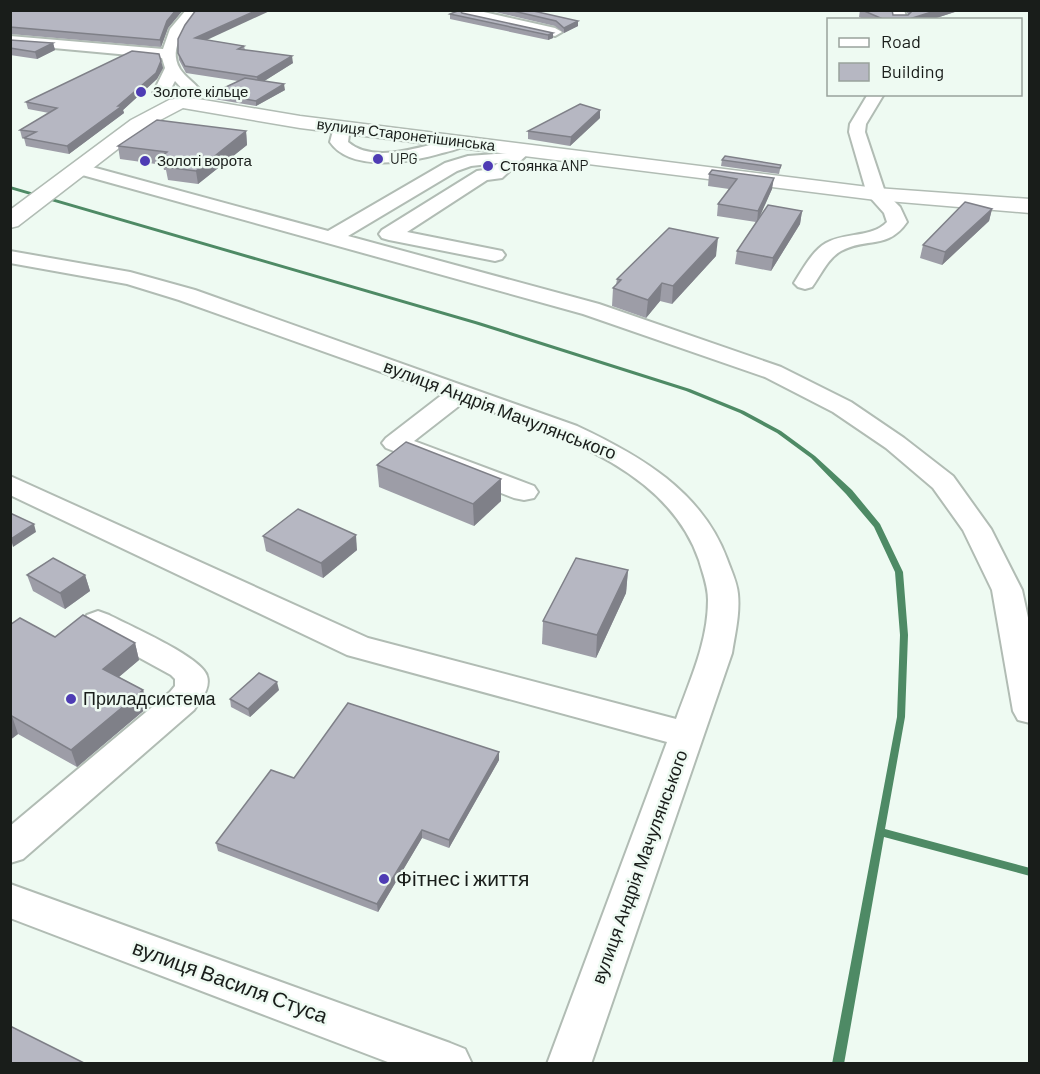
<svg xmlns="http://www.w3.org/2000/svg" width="1040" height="1074" viewBox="0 0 1040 1074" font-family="Barlow,sans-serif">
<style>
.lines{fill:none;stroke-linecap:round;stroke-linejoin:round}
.stream{fill:#4e8a65;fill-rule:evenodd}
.minor-casing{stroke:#b1bcb4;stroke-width:4}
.major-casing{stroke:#b1bcb4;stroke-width:3}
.minor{fill:#fff;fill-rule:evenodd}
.major{fill:#fff;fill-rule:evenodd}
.wall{fill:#9d9da7}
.shaded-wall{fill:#7f8088}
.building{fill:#b6b7c2;stroke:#7f8088;stroke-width:1.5}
.poi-dot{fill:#4e3cb4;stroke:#eefaf2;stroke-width:2}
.labels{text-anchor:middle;stroke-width:5;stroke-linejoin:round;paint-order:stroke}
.far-poi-label{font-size:15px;fill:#191d1a;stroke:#eefaf2;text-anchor:start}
.far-street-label{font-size:15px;fill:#191d1a;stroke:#eefaf2}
.street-label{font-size:18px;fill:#191d1a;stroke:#eefaf2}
.poi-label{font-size:18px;fill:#191d1a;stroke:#eefaf2;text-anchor:start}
.near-poi-label{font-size:21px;fill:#191d1a;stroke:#eefaf2;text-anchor:start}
.near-street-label{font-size:21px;fill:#191d1a;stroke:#eefaf2}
</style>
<rect width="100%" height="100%" fill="#eefaf2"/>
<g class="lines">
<polygon class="stream" points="10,186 479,322 690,389 744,411 781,431 815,456 852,490 880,524 903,572 908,635 905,717 885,829 1030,868 1030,876 884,837 844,1064 832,1064 897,717 900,635 895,572 874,527 846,494 811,458 777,433 740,413 686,391 475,324 10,189"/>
<defs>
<g id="minor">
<path d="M186,10H200C187,27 167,47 180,69C185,77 194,82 200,90L192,95L186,93L175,81L167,96H155L153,93L165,68L162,58L10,44V36L163,49L170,29Z"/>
<polygon points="460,10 475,10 555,28 562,32 555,36 463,16"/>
<polygon points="890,10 904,10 907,20 893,20"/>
<path d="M868,94H884L866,124L865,132L885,192L900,207L907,222C888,250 866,237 841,251C827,259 821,275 812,287L805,289L798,287L794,283C803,269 812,251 826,243C845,232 872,238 887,222L884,213L867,194L849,132L850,124Z"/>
<path d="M342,122L350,127L348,142C375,166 429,144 459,137L465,138L468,142C462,149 450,151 442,153C412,162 351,173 330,142L334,127Z"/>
<polygon points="523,145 529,146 532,150 502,178 487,180 407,232 502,251 505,255 502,259 495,261 389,240 382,238 379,234 382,230 477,171 491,169 498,163 471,166 457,171 348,236 599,304 781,367 851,402 904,438 953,476 991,529 1022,590 1030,627 1030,723 1018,720 1013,711 992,590 963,530 933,488 886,448 833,412 765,377 583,314 75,173 72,169 75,165 81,164 328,231 445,163 468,156 509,153 517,146"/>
<path d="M10,251L130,272L195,290L577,426C639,455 702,491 727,559C731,570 737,582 738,594C740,614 735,634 732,653L591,1064H547L667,742L347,655L10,495V476L368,638L676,719C690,680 708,642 708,600C708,586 703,574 699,560C666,465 549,432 464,402L414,441L534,486L538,492L534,498L524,500L514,498L386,448L382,443L386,438L443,394L179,300L127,284L10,263Z"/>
<path d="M98,611L109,615C128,625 202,657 207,676C211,689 200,700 194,710L23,859L10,863V826L170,692L175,686V679L171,675L87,629L83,622L87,615Z"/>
<polygon points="10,884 450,1043 465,1049 472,1064 393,1064 10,918"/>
</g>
<polygon id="major" points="186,97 300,116 876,188 1030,199 1030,213 876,200 300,128 183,108 145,128 18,226 10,228 10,210 131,120 169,100"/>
</defs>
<use href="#minor" class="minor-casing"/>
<use href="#major" class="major-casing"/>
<use href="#minor" class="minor"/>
<use href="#major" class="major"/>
</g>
<g class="wall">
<polygon points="10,10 183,10 168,28 161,47 10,34"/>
<polygon points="487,10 529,10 578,26 564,33 555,26"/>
<polygon points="860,10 892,10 893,15 908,15 906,10 961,10 930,20 866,20 859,17"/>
<polygon points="462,13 553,33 553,38 548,40 450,19 450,14"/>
<polygon points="10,40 53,43 55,50 37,59 10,55"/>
<polygon points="207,40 244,46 245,50 293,63 264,81 285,90 256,106 214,99 213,93 238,81 186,73 179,60 178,53"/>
<polygon points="161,61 163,68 157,79 123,110 124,113 69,154 26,146 24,138 25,138 22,138 20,130 49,113 28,109 26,102"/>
<polygon points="600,118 570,146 528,139 528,131"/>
<polygon points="246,131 247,145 198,184 168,180 166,170 164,170 163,165 120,159 118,146"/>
<polygon points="722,160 781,165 779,174 721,166"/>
<polygon points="712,170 772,189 758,219 802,211 800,224 771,271 735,264 737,251 756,222 717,216 718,204 729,189 708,186 709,174"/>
<polygon points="992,209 989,221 942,265 920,258 923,245"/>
<polygon points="716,256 672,304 660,301 646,318 612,306 613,288 616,285 617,279"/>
<polygon points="377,465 501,479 501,501 474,526 379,487"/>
<polygon points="263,536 357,550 323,578 266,551"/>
<polygon points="628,570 626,593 596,658 542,644 543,621"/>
<polygon points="27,575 85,575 90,591 65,609 33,591"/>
<polygon points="10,625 55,637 135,643 139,660 119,677 143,690 148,707 77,767 18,734 10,740"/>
<polygon points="279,690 250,717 231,707 230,699"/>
<polygon points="499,752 499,760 449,848 422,838 378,912 218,851 216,843 294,778"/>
</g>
<g class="shaded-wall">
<polygon points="176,10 183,10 168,28 161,47 160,40 167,21"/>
<polygon points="257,10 272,10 196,45 195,38"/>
<polygon points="938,10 961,10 930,20 906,20"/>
<polygon points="578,21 578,26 564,33 564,28"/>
<polygon points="553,33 553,38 548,40 548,35"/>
<polygon points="53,43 55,50 37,59 35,52"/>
<polygon points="292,56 293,63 258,85 257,77"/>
<polygon points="161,61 163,68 157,79 123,110 124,113 69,154 67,146 118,106"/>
<polygon points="284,84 285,90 256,106 256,101"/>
<polygon points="600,110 600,118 570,146 571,137"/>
<polygon points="246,131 247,145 198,184 196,171"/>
<polygon points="774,178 772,189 757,223 758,211"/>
<polygon points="992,209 989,221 942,265 945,252"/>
<polygon points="802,211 800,224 771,271 773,258"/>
<polygon points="718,238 716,256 672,304 673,286"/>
<polygon points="662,283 660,301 646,318 648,300"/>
<polygon points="501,479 501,501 474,526 473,504"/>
<polygon points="34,524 36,532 13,547 11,539"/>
<polygon points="356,535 357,550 323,578 321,563"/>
<polygon points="628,570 626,593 596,658 597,635"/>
<polygon points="85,575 90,591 65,609 60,593"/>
<polygon points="135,643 139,660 108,686 103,669"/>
<polygon points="277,682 279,690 250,717 248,709"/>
<polygon points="143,690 148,707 77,767 71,750"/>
<polygon points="12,716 18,734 10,740 10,717"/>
<polygon points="499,752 499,760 449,848 449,840"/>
<polygon points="422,830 422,838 378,912 377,904"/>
</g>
<g class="building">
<polygon points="10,10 176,10 167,21 160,40 10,27"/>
<polygon points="196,10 257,10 195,38 244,46 238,49 292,56 257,77 185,66 178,53 178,39 185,25"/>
<polygon points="460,10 462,13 553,33 548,35 450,14"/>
<polygon points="509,10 529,10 578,21 564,28 556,21"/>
<polygon points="862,10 892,10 893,15 908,15 911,12 910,10 938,10 906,20 885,20"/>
<polygon points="10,40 53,43 35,52 10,48"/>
<polygon points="132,51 159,54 161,61 156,73 118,106 122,106 67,146 24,138 36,132 20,130 57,108 26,102"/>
<polygon points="245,78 284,84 256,101 213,93"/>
<polygon points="580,104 600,110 571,137 528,131"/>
<polygon points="157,120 246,131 196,171 165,167 175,159 161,157 167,152 118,146"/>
<polygon points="725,156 781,165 780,168 722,160"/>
<polygon points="712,170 774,178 758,211 718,204 737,179 709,174"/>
<polygon points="965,202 992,209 945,252 923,245"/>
<polygon points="768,205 802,211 773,258 737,251"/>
<polygon points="669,228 718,238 673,286 662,283 648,300 613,288 621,280 617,279"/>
<polygon points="406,442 501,479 473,504 377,465"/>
<polygon points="298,509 356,535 321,563 263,536"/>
<polygon points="10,513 34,524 11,539 10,539"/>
<polygon points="53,558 85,575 60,593 27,575"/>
<polygon points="576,558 628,570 597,635 543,621"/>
<polygon points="83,615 135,643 103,669 143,690 71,750 12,716 10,717 10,625 20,618 55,637"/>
<polygon points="259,673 277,682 248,709 230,699"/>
<polygon points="348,703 499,752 449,840 422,830 377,904 216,843 271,770 294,778"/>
<polygon points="10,1026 86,1064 10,1064"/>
</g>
<g class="poi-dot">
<circle cx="141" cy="92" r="6"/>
<circle cx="378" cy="159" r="6"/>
<circle cx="145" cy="161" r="6"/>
<circle cx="488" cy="166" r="6"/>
<circle cx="71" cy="699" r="6"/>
<circle cx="384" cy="879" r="6"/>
</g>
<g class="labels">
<g class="far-poi-label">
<text x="153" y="97">Золоте кільце</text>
<text x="390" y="164">UPG</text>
<text x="157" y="166">Золоті ворота</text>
<text x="500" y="171">Стоянка ANP</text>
</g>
<g class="far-street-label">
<text transform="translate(406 135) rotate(7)" y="5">вулиця Старонетішинська</text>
</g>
<g class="street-label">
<text transform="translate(500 410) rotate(21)" y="6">вулиця Андрія Мачулянського</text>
<text transform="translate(640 867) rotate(-70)" y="6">вулиця Андрія Мачулянського</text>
</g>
<g class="poi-label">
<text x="83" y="705">Приладсистема</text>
</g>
<g class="near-poi-label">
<text x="396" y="886">Фітнес і життя</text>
</g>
<g class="near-street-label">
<text transform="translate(230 982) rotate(20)" y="7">вулиця Василя Стуса</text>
</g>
</g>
<rect width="1040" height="1074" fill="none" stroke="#191d1a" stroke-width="24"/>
<rect x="827" y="18" width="195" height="78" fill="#eefaf2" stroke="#99a29c" stroke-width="1.5"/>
<rect x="839" y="38" width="30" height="9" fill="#ffffff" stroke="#99a29c" stroke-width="1.5"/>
<text x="881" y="48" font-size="18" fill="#191d1a">Road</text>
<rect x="839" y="63" width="30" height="18" fill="#b6b7c2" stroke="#99a29c" stroke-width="1.5"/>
<text x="881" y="78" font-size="18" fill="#191d1a">Building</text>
</svg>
